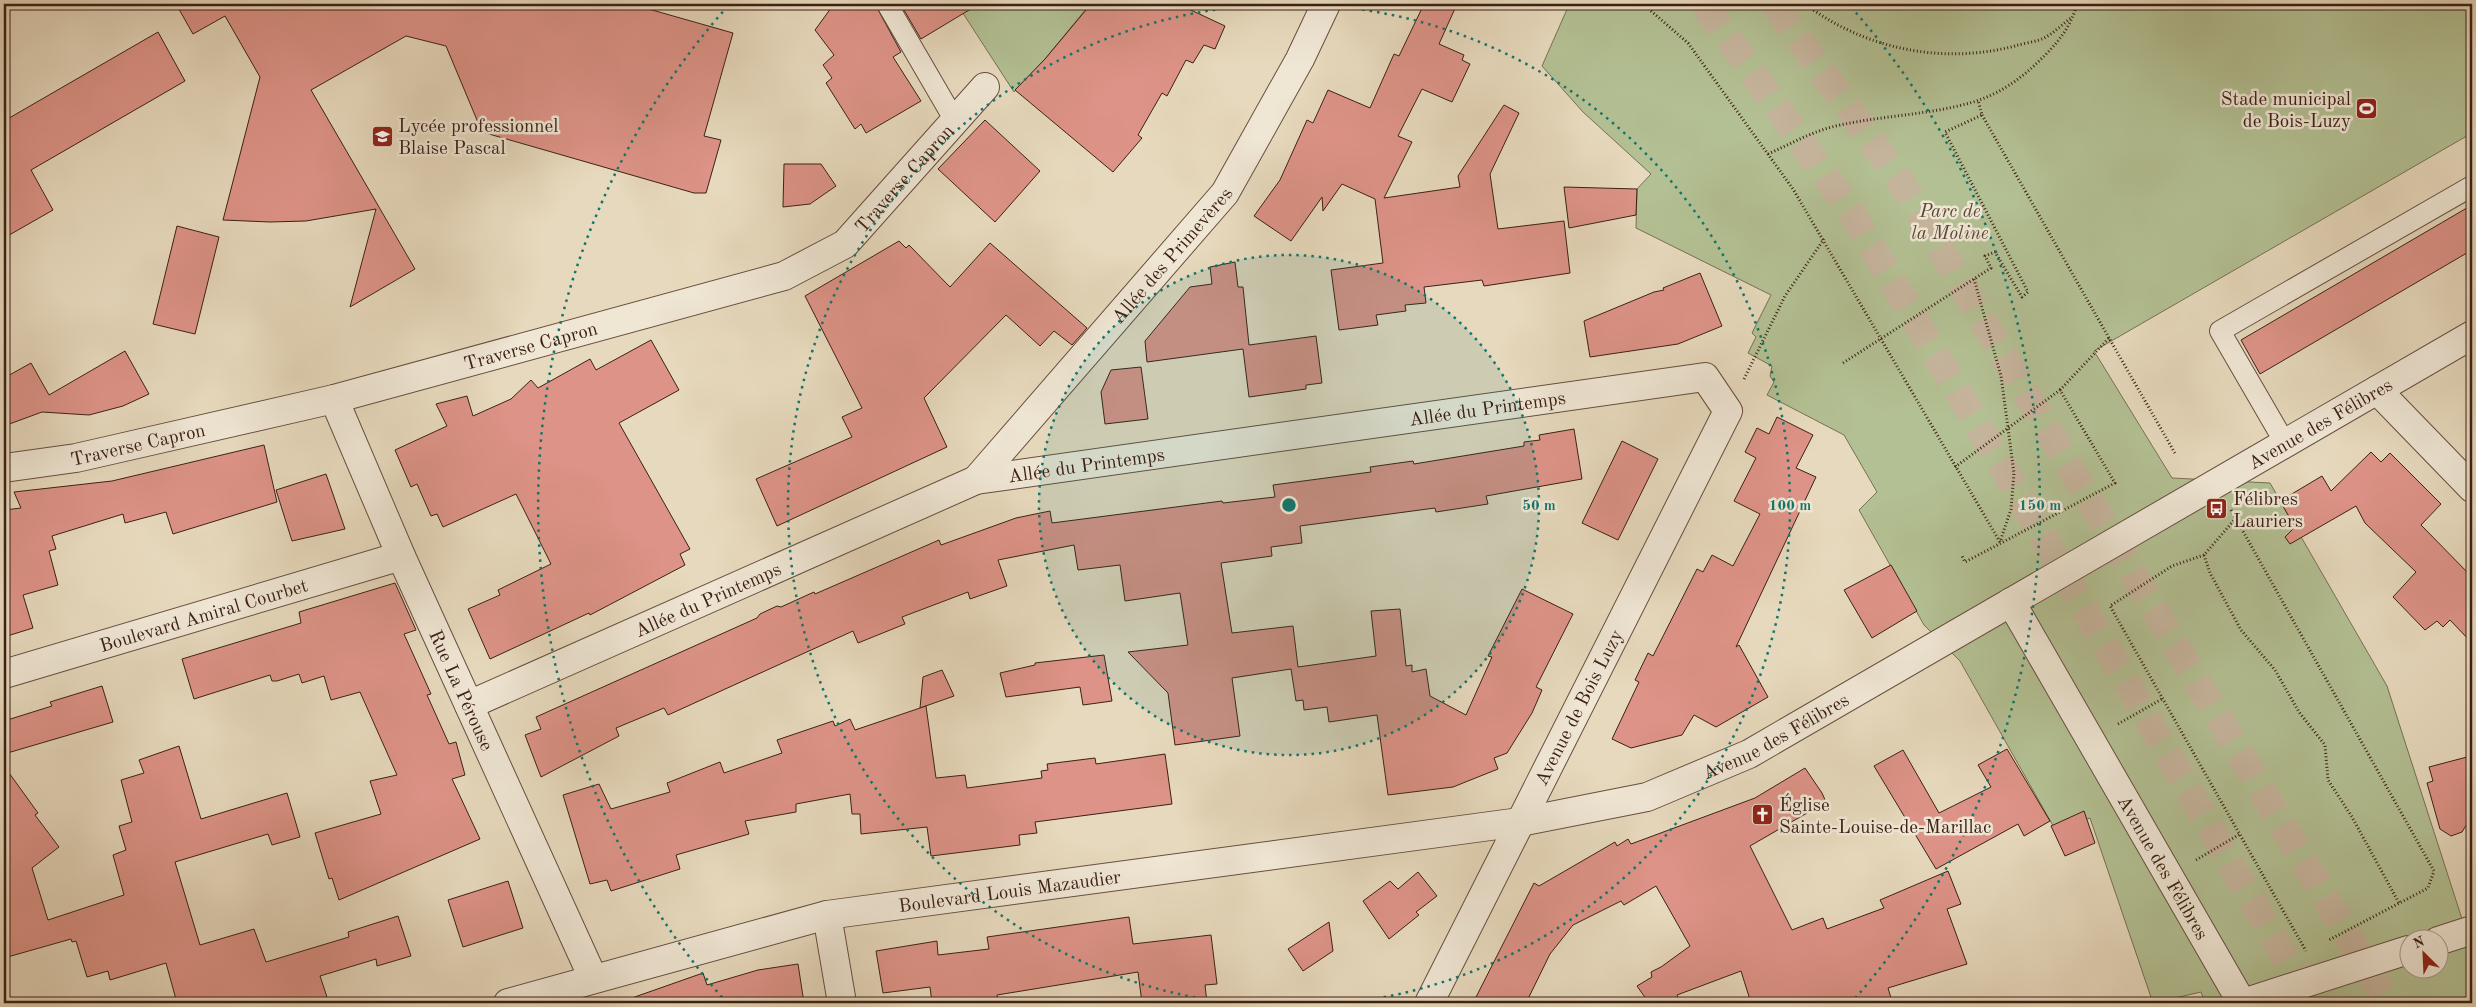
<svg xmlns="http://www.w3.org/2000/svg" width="2476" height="1007" viewBox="0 0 2476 1007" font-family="'Old Standard TT',serif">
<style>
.green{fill:#b3c093;stroke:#787054;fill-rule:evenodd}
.building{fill:#dd9387;stroke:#3c2016}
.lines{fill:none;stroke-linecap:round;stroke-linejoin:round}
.motorway-tunnel{stroke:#c5b49c;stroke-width:28;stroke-dasharray:28 14;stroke-linecap:butt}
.service-casing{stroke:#674e40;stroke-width:22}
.minor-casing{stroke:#674e40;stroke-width:30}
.path{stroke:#3c2016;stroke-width:3;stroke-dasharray:1 2.5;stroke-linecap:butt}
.service{stroke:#efe6d4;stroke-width:20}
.minor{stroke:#efe6d4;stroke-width:28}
.ring{fill:none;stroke:#0f766e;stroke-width:2.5;stroke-dasharray:2.5 5}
.labels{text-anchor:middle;stroke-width:5;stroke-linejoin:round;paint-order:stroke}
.poi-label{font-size:19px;fill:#3c2016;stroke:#efe6d4;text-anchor:start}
.street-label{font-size:19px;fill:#3c2016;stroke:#efe6d4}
.park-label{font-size:19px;font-style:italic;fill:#5a4835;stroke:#efe6d4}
.centre{fill:#0f766e;stroke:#efe6d4;stroke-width:2.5}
.ring-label{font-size:15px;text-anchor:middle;font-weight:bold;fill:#0f766e;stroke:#efe6d4;stroke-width:5;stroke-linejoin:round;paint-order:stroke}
</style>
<rect width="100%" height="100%" fill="#e7d9bd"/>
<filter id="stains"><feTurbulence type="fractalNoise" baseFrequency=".004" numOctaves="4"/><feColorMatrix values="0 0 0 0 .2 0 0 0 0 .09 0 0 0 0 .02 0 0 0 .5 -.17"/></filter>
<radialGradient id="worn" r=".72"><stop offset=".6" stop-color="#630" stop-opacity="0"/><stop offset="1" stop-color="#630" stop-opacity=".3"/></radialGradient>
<g class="green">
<polygon points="957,4 1090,4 1045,59 1014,92"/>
<path d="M1563,4H2472V133L2094,351L2172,478L2270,483L2387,686L2472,950V1003H2205L2201,992L2153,1003L2090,818L2056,831L1960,661L1924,625L1859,510L1877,492L1844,435L1767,395L1774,382L1770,376L1772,366L1748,353L1756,337L1752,333L1771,295L1636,228L1637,189L1651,174L1583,112L1542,66L1568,7ZM2408,940H2438V970H2408Z"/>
</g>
<g class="building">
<polygon points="176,4 631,4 733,33 704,136 721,140 706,193 694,193 482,132 446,46 406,36 311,90 415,269 350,307 376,209 306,221 270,222 223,220 260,77 225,16 193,34"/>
<polygon points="834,4 875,4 901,52 893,57 921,101 866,133 861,124 855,129 826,83 832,78 823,65 834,55 815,30"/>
<polygon points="903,4 979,4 921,39 901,5"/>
<polygon points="1091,4 1178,4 1225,26 1215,49 1204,45 1193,63 1186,60 1167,96 1162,93 1138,135 1142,138 1113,172 1015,90 1045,59"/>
<polygon points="1424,4 1457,4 1439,44 1464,55 1462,60 1470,64 1452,102 1422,89 1398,136 1412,142 1384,198 1460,187 1458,176 1504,105 1519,113 1490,174 1498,229 1564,221 1570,273 1484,286 1482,280 1424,287 1426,303 1405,305 1406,311 1376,315 1378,325 1339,330 1331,270 1383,263 1375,199 1342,184 1323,211 1322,197 1291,241 1254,216 1280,180 1307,120 1313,123 1328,90 1370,108 1394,54 1399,56"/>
<polygon points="158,32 185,81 31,170 53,210 4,238 4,121"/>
<polygon points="985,120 1040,171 995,222 938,169"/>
<polygon points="784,164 821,164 836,186 810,204 783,207"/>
<polygon points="1564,187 1637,189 1636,215 1569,228"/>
<polygon points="2472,205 2472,250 2260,374 2241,340"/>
<polygon points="177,226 219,237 195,334 153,324"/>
<polygon points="899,241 906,248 909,245 950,287 990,243 1087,328 1072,345 1054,331 1040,346 1006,315 924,398 947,447 777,526 756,479 852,437 842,417 862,408 805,296"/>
<polygon points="1235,262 1238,287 1243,287 1249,345 1316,336 1322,383 1306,385 1306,389 1249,397 1243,349 1147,362 1145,341 1190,287 1212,284 1210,267"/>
<polygon points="1700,273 1722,326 1678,344 1590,357 1584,321 1654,292 1664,290 1663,288"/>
<polygon points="651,340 679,390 619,423 690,549 680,554 685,565 590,615 589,613 490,659 468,609 500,595 498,590 551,564 516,494 443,527 437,514 431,516 417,484 411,487 395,450 447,426 436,404 467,396 473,416 511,399 531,380 538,388 590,359 596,370"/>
<polygon points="125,351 149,394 123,406 89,415 42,412 4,426 4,378 31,363 49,395"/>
<polygon points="1141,367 1148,419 1105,424 1101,392 1111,370"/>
<polygon points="1777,417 1813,435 1796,468 1816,477 1736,647 1739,645 1768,697 1716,727 1694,715 1682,735 1631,748 1612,739 1639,682 1635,680 1648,653 1653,656 1697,569 1703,572 1712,555 1733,566 1760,514 1734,501 1756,458 1745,452 1757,428 1769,434"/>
<polygon points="1574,429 1582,479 1486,496 1488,504 1436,512 1435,508 1300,526 1302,543 1271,547 1272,556 1221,563 1232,633 1293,626 1298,667 1376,656 1371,611 1400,609 1406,666 1412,665 1412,672 1426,669 1430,696 1466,715 1492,657 1488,656 1522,589 1573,614 1536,687 1542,690 1532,713 1507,753 1494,758 1498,769 1453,787 1388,795 1377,715 1329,722 1327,707 1304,710 1303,700 1296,701 1291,669 1232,678 1240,736 1175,745 1168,693 1128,652 1188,645 1180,593 1125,601 1120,565 1078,570 1074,545 998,560 1007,586 970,599 968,592 902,617 905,624 858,643 853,631 668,715 664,708 616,728 619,736 541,777 525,735 541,729 536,717 757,618 760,614 777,606 781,607 814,592 815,594 939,540 941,545 1016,518 1050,511 1052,523 1222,501 1223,503 1275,497 1273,485 1371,472 1370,467 1413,461 1414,464 1524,446 1524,442 1540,440 1539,435"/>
<polygon points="1622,441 1658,459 1618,540 1582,523"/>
<polygon points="264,445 277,502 173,534 166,512 125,523 123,514 52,536 56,549 49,551 58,585 23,595 33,628 4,637 4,510 21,508 14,492 112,481"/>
<polygon points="2371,452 2381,462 2390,453 2441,504 2421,525 2472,577 2472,643 2450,620 2443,627 2437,621 2425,630 2393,597 2416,572 2365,523 2356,506 2290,544 2285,537 2295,527 2280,501 2322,476 2331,491"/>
<polygon points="326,474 345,529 292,541 276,490"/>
<polygon points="1891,565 1917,611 1872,638 1844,590"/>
<polygon points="395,583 416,630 404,634 431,694 427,695 449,744 456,742 465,775 452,779 480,839 339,900 332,878 329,879 315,833 381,814 370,781 397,775 360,692 331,700 324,676 302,683 299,674 277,681 272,681 270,675 194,699 182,659 301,623 299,612"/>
<polygon points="1104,655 1112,701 1083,705 1080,687 1006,697 1000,673 1035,665 1035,663"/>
<polygon points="942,670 954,696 920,708 923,677"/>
<polygon points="102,686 113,722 4,754 4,721 52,706 50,702"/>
<polygon points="926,706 936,778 965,775 967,788 1042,778 1041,771 1048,770 1047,764 1095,758 1096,764 1165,754 1172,804 1035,822 1037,833 1019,835 1020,845 931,856 927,827 861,834 860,814 852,814 850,794 796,804 796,812 745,821 749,834 676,855 680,869 611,891 607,880 590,884 563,795 599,784 611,809 670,792 667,783 720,762 724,773 782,753 777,740 833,721 835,726 850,719 855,730"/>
<polygon points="179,746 201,819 287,793 300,837 272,845 268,834 175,862 200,945 254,929 266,962 349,937 348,932 398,916 411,956 377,966 376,959 320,976 329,1003 177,1003 166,963 110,980 108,971 87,977 76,941 72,942 71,939 4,958 4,766 38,813 35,815 59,847 32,868 48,920 124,895 113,855 126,850 119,826 132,822 121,780 144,773 139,760"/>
<polygon points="2007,749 2050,821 2024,836 2018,824 1936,869 1874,766 1903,750 1939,813 1991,787 1978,765"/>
<polygon points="2467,757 2472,775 2472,823 2467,824 2462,832 2451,836 2440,829 2427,783 2433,781 2429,767"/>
<polygon points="1805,768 1822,793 1826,802 1750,846 1792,930 1823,918 1827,929 1884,908 1880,900 1948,871 1961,904 1947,909 1967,964 1888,988 1891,998 1874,1003 1751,1003 1741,971 1677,995 1680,1003 1649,1003 1637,986 1652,977 1651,972 1661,967 1690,946 1656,886 1624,905 1621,901 1573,925 1550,954 1526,1003 1473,1003 1534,883 1539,886 1615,842 1617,846 1628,839 1631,844 1755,798"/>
<polygon points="2084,811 2095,843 2065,856 2051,826"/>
<polygon points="1418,872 1437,896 1416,912 1419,915 1389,939 1363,901 1390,881 1398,889"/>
<polygon points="508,881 523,928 463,947 448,900"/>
<polygon points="1129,917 1133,944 1211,935 1217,984 1205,985 1207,1003 1142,1003 1138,972 997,995 998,1003 932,1003 930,987 883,993 876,951 937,941 938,955 989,949 987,937"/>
<polygon points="1329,922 1333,951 1303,971 1288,949"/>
<polygon points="798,964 804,1003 630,1003 629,999 703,973 707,985 758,970"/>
</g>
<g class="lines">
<g class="motorway-tunnel">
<polyline points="1704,4 1851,212 2012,483 2311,1003"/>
<polyline points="1774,4 1899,179 2388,1003"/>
</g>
<defs>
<g id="service">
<polyline points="887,4 955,121"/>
<polyline points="2285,443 2220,331 2472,186"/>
</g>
<g id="minor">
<polyline points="2377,390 2472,488"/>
<path id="s1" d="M334,399L401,556L593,978"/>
<path id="s2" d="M4,468L76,458L334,399L784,276L845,244L985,87"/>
<path id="s3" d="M976,480L1225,193L1300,59L1326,4"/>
<path id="s4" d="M2011,602L2242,1003"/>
<path id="s5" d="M4,674L401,556"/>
<path id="s6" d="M469,705L976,480L1705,377L1728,411L1429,1003"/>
<polyline points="827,915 842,1003"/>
<polyline points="2438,941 2472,930"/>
<path id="s7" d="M508,1003L827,915L1520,822L1647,797L1749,754L2472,335"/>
<polyline points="2243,1003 2408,950"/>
</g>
</defs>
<use href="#service" class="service-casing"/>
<use href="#minor" class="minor-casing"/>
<g class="path">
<polyline points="1643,4 1688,43 1793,189 2000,542"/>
<path d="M1805,4C1865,49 1942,65 2015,46C2024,43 2036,42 2044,38C2054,33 2063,24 2072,17"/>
<polyline points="1982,115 2109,338"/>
<path d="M1768,154C1788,145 1808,134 1828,128C1873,116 1921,116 1966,104C1995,97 2020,80 2040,60C2057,44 2071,27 2077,4"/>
<polyline points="1974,279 2001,376 2014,473 2011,509 2000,542"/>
<polyline points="1843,363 1991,268 1985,256 1995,252 2022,297 2028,292 1945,132 1982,115 1978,100"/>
<polyline points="1744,379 1785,296 1824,239"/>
<polyline points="2060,390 2109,338 2176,455"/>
<polyline points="1955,467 2060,390 2115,483 1965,562 1962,556"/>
<polyline points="2231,510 2434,871 2428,888 2329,940"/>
<polyline points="2236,518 2204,555 2210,573 2241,630 2275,670 2299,712 2325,745 2328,780 2352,817 2399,903"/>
<polyline points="2204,555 2172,566 2110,606 2306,951"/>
<polyline points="2118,724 2162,699"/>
<polyline points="2196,860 2240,834"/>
</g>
<use href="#service" class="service"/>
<use href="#minor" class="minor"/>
</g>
<circle cx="1289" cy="505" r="250" fill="#0f766e" fill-opacity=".12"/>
<g class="ring">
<circle cx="1289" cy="505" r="250"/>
<path d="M1232 1003A501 501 0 1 1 1346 1003"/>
<path d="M727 1003A751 751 0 0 1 727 7M1851 7A751 751 0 0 1 1851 1003"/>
</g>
<defs>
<symbol id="stadium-square" viewBox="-11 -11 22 22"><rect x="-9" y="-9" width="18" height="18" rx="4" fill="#8f2418" stroke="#efe6d4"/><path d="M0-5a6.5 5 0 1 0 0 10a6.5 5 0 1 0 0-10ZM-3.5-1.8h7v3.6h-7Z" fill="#fff"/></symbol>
<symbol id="school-square" viewBox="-11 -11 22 22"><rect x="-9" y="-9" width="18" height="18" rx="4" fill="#8f2418" stroke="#efe6d4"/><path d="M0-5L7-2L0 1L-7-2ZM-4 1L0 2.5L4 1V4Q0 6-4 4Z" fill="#fff"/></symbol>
<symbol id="bus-square" viewBox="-11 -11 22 22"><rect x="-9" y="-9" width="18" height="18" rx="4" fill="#8f2418" stroke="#efe6d4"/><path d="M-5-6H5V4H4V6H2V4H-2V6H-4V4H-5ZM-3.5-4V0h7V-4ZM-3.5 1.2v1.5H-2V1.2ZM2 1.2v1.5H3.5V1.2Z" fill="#fff"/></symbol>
<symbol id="church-square" viewBox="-11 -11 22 22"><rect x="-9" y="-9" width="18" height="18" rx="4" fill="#8f2418" stroke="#efe6d4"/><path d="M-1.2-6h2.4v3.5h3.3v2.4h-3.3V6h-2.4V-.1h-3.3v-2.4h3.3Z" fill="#fff"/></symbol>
</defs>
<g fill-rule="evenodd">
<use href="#stadium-square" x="2354" y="96" width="25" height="25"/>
<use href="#school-square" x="370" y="124" width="25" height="25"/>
<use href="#bus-square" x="2204" y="496" width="25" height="25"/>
<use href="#church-square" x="1750" y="802" width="25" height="25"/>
</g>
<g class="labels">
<g class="poi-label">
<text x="2351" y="105" text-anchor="end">Stade municipal<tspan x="2351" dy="22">de Bois-Luzy</tspan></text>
<text x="398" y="132">Lycée professionnel<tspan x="398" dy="22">Blaise Pascal</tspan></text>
<text x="2233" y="505">Félibres<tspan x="2233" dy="22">Lauriers</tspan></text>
<text x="1779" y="811">Église<tspan x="1779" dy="22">Sainte-Louise-de-Marillac</tspan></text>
</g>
<g class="street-label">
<text dy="7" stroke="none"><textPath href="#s2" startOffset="961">Traverse Capron</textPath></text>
<text dy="7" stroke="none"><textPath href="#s3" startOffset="298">Allée des Primevères</textPath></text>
<text dy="7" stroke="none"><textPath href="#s2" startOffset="541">Traverse Capron</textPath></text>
<text dy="7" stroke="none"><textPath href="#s6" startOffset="1071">Allée du Printemps</textPath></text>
<text dy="7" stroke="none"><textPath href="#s7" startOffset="1930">Avenue des Félibres</textPath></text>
<text dy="7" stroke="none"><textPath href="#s2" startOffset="136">Traverse Capron</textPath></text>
<text dy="7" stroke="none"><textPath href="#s6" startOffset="666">Allée du Printemps</textPath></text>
<text dy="7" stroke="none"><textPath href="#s6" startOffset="261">Allée du Printemps</textPath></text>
<text dy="7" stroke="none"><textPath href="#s5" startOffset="208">Boulevard Amiral Courbet</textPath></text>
<text dy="7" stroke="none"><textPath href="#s1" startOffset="318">Rue La Pérouse</textPath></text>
<text transform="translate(1578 707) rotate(-63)" y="7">Avenue de Bois Luzy</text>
<text dy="7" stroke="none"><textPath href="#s7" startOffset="1302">Avenue des Félibres</textPath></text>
<text dy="7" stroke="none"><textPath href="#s4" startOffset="306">Avenue des Félibres</textPath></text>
<text dy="7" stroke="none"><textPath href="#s7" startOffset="515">Boulevard Louis Mazaudier</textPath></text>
</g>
<g class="park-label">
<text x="1950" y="217">Parc de<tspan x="1950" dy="22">la Moline</tspan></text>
</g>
</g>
<circle cx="1289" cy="505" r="8" class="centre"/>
<g class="ring-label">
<text x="1539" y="510">50 m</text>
<text x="1790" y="510">100 m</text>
<text x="2040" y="510">150 m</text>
</g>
<rect width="2476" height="1007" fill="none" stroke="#e7d9bd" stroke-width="20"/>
<rect x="5" y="5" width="2466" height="997" fill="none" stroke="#3c2016" stroke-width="2.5"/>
<rect x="10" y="10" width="2456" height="987" fill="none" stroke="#3c2016"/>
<g transform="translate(2424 954) rotate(336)"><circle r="24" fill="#efe6d4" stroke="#a79788"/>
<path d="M0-4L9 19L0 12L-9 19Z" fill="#8f2418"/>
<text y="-8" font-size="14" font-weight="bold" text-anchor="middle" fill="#3c2016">N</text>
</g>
<rect width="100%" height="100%" filter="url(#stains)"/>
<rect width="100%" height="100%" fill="url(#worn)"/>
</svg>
